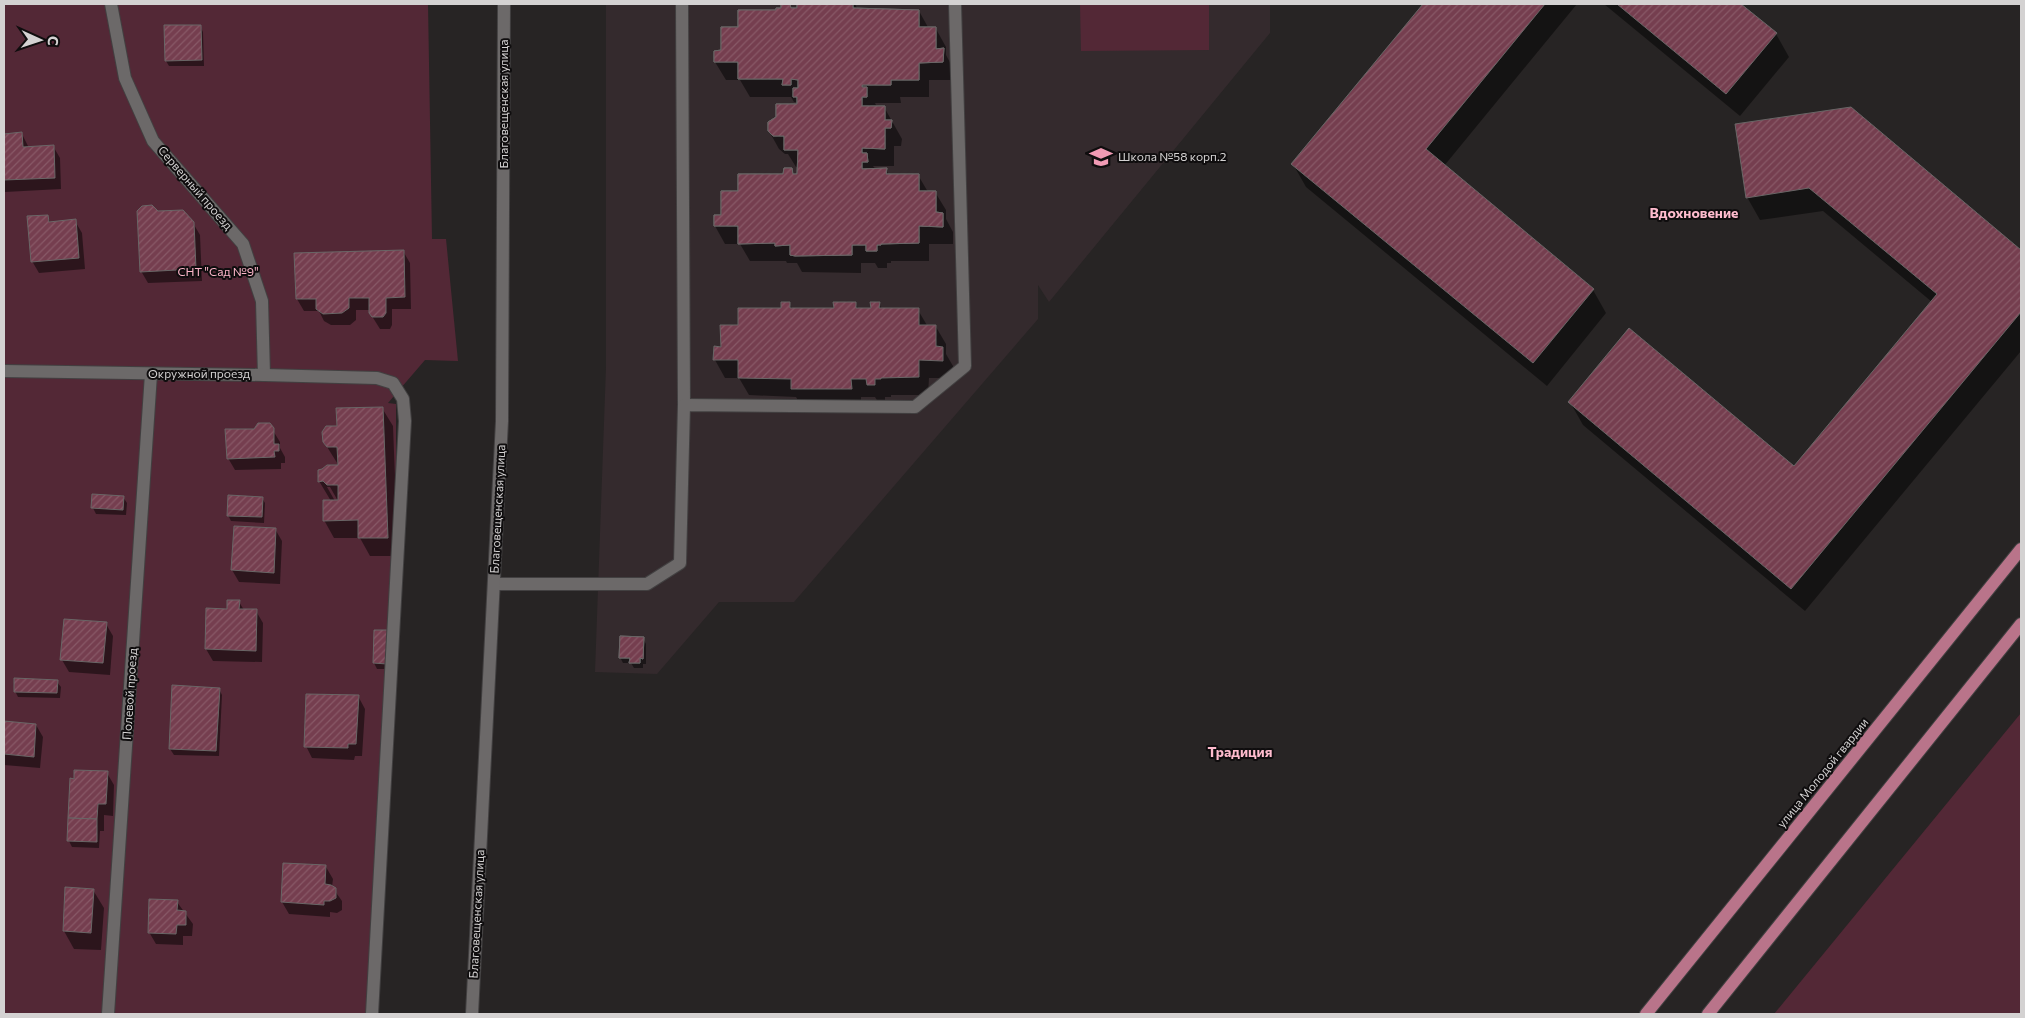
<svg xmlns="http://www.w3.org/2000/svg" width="2025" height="1018" viewBox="0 0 2025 1018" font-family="Commissioner,sans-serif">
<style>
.built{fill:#342a2d}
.green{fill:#532836}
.shadow{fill:#0007;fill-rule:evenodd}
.building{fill:url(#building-hatch);stroke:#696666}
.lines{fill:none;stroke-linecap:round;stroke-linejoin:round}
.service-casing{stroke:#424041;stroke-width:14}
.minor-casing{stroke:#424041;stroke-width:14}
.primary-casing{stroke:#424041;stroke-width:14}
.service{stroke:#6c6969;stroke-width:12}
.minor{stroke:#6c6969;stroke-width:12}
.primary{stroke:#b9748a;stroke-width:12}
.labels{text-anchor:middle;stroke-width:4;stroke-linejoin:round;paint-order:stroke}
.street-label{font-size:12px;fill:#d4d2d2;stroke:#0f0d0e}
.poi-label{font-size:12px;fill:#d4d2d2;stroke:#0f0d0e;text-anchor:start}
.park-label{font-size:12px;fill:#fcb5c9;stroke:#0f0d0e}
.neighbourhood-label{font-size:14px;font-weight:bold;fill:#febbcd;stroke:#0f0d0e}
</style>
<defs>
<pattern id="building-hatch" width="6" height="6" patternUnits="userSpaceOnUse" patternTransform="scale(1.25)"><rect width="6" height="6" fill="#753e4f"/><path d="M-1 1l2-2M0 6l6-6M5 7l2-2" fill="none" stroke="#885967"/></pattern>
</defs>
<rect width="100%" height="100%" fill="#272424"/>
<polygon class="built" points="606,4 1270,4 1270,33 1049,302 1038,285 1038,319 794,602 719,602 657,674 595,672 606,367"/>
<g class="green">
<polygon points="4,4 428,4 432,239 446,239 458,361 425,360 388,403 396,404 396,539 375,1014 4,1014"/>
<polygon points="1080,4 1209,4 1209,50 1081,51"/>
<polygon points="2021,713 2021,1014 1774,1014"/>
</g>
<g class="shadow">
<polygon points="783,4 790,4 793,9 798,9 798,4 855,4 858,10 919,11 929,29 936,29 946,47 946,55 953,68 953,80 929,80 929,97 900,97 901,103 875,103 877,107 884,107 902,139 901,146 894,146 894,166 873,166 876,170 886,170 889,175 918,175 928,192 935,192 946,210 946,219 953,232 953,244 929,244 929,261 891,261 891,263 887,263 887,268 878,268 875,263 861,263 861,273 802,272 797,263 787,263 786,261 750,261 740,244 725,244 715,226 739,192 785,175 792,169 795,175 799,175 799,167 796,167 788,154 785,154 779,149 769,131 799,105 797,102 794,102 791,97 750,97 740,80 726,80 715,62 740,28 782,9"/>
<polygon points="1424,4 1577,4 1444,166 1593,290 1606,313 1547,386 1306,187 1293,164"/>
<polygon points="1604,4 1739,4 1776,34 1789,57 1740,116"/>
<polygon points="200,26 203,32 204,66 169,66 166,61"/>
<polygon points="1850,109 2021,251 2021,351 1805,611 1583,425 1570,402 1794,468 1932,302 1823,211 1760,220 1747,197"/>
<polygon points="22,134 29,148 53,146 60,158 61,189 5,192 4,189 4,135"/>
<polygon points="157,212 193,223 200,235 202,281 148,283 141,271"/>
<polygon points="47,216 51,223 75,221 82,233 85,269 39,273 32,261"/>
<polygon points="403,251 410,263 411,309 392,309 392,325 390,329 380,329 370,313 370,310 356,310 356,320 350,325 331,325 324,321 319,311 304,311 297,299"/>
<polygon points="789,304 793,309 835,309 855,304 859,309 872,309 879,304 882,309 918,310 928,327 936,327 946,344 946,354 953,366 953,378 929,378 928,395 891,395 891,397 885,397 885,403 878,402 875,397 861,397 861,406 802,407 796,397 749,395 739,378 725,378 715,360 739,326 782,309"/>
<path d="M382,408L393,426L398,556H370L360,538H334L324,520L331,501L319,481L339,466L324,442L338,427ZM327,487H330L338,501H335Z"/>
<polygon points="269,424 280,442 280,448 285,457 285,463 281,463 281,469 235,470 228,458 255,430"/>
<polygon points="93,496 123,497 127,503 126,515 96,514 93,508"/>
<polygon points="262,498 265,503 264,523 231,521 228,515"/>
<polygon points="275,529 282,541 280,584 239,582 232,570"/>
<polygon points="239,602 244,610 256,611 263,623 262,662 213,661 206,649 228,610"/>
<polygon points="106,624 113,636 110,675 69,672 62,660"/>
<polygon points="376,631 390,669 377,669 374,663"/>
<polygon points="643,638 646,644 646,664 643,664 643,668 634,668 631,663 623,663 620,657"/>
<polygon points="57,682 61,687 60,698 18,697 15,691"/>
<polygon points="173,686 219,689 222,695 219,756 174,755 170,749"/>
<polygon points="358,696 365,709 362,756 355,756 354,760 312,758 306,746"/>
<polygon points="4,722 36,725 43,737 40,768 4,765"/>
<polygon points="107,773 114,785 113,816 104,815 104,831 100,831 99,848 72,847 69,841 75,780"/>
<polygon points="284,864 326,867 333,879 332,887 342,901 342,910 337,913 330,912 330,917 289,914 282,902"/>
<polygon points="93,890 104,908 101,950 74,949 64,931"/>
<polygon points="177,902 193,924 192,936 183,936 183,945 156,944 149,932"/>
</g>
<g class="building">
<polygon points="781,4 790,4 791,8 797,8 797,4 853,4 853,8 919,10 919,27 936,27 936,49 944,48 943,62 919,63 919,80 891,80 891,85 862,85 862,87 867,87 867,97 862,97 862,106 885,106 885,120 892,120 891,128 885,128 885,149 862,148 862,153 867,153 868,162 862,162 862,169 887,168 886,174 919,174 919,191 936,191 936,212 943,213 943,227 919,226 919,243 881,244 881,245 877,245 877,251 866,251 866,245 852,245 852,255 795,256 790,255 790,245 775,246 775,243 738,244 738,226 714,226 714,215 721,215 721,191 738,191 738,174 783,174 784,168 792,168 793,174 797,174 798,150 784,150 784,136 773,136 768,131 768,122 776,117 776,104 797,104 797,97 793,97 793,88 798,88 798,80 791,79 791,85 782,85 783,79 738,79 738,62 714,62 714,51 721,50 721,27 738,27 738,10 776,10 776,8 781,8"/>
<polygon points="781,4 790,4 791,8 797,8 797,4 853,4 853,8 919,10 919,27 936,27 936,49 944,48 943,62 919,63 919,80 891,80 891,85 862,85 862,87 867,87 867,97 862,97 862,106 885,106 885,120 892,120 891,128 885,128 885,149 862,148 862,153 867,153 868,162 862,162 862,169 887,168 886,174 919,174 919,191 936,191 936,212 943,213 943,227 919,226 919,243 881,244 881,245 877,245 877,251 866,251 866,245 852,245 852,255 795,256 790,255 790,245 775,246 775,243 738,244 738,226 714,226 714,215 721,215 721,191 738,191 738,174 783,174 784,168 792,168 793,174 797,174 798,150 784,150 784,136 773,136 768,131 768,122 776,117 776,104 797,104 797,97 793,97 793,88 798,88 798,80 791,79 791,85 782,85 783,79 738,79 738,62 714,62 714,51 721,50 721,27 738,27 738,10 776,10 776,8 781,8"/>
<polygon points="1423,4 1545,4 1426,149 1594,289 1533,363 1291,164"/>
<polygon points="1617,4 1741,4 1777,33 1726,94"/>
<polygon points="164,25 201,25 202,60 165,61"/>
<polygon points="1851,107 2021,250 2021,312 1791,589 1568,402 1629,328 1794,466 1937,294 1809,188 1746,198 1735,124"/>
<polygon points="22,132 23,147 54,145 55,178 4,180 4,134"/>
<polygon points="152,205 158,211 183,210 194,222 196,269 140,272 137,211 142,206"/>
<polygon points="48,215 49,222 76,219 79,258 31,262 27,216"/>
<polygon points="404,250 405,297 386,298 386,313 383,317 372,317 369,313 369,298 349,298 349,308 342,313 323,314 316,309 316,299 296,299 294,253"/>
<polygon points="781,302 790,302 790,308 834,308 833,302 856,302 856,308 871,308 870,302 880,302 879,308 919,308 919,325 936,325 936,346 943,347 943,361 919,360 919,377 881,378 881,379 875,379 875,385 867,385 866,379 851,379 852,389 791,389 791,379 738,378 738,360 713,360 714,346 721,347 720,325 738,325 738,308 781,308"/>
<polygon points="383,407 388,538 358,538 358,520 323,521 323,500 338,500 338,485 327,485 323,481 318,482 318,470 322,469 327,465 338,465 337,447 327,447 323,442 322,432 326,426 337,426 336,408"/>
<polygon points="258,423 270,423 274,428 274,444 279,444 279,451 274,451 275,457 227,459 225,429 254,429"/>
<polygon points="92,494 124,496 123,510 91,508"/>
<polygon points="228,495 263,497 262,517 227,516"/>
<polygon points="234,526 276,528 274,573 231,570"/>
<polygon points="227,600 240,600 239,609 257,609 256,651 205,649 206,608 227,609"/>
<polygon points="64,619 107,622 103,663 60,660"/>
<polygon points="374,630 389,630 387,664 373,663"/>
<polygon points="620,636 644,637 643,659 640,658 640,663 629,663 630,658 619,658"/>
<polygon points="620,636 644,637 643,659 640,658 640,663 629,663 630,658 619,658"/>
<polygon points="14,678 58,680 57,693 14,692"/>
<polygon points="172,685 220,688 216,751 169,749"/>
<polygon points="306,694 359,695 356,744 348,744 348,748 304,747"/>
<polygon points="4,721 36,724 34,757 4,754"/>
<polygon points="74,770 108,771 106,804 98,804 97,819 68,818 70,778 74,779"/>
<polygon points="68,818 97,819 97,842 67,841"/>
<polygon points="283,863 326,865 325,884 331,885 336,888 336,898 330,901 324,901 324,905 281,902"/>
<polygon points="65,887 94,889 91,933 63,931"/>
<polygon points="149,899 178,900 177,910 186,911 186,925 177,925 176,934 148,933"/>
</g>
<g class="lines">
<defs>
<g id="service">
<polyline points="682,4 684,405"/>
<polyline points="494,584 647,584 680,563 684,405 915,407 965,366 955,4"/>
<polyline points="472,1014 502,421 504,4"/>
</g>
<g id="minor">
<polyline points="111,4 125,78 153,141 243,244 262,301 264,375"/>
<polyline points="4,371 264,375 377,378 393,383 403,399 405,421 372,1014"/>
<polyline points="108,1014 151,374"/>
</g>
<g id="primary">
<polyline points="1646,1014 2021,549"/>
<polyline points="1708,1014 2021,624"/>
</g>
</defs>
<use href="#service" class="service-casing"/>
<use href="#minor" class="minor-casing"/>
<use href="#primary" class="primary-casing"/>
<use href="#service" class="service"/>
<use href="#minor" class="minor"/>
<use href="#primary" class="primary"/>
</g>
<defs>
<symbol id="school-bare" viewBox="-9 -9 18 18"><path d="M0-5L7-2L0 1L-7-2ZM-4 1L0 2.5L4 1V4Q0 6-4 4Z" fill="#f19ab4" stroke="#0f0d0e" stroke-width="2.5" paint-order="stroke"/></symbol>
</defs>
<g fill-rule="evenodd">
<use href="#school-bare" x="1085" y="141" width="32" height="32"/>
</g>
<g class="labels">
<g class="street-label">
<text transform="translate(504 104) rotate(-90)" y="4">Благовещенская улица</text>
<text transform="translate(195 188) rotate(49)" y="4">Серверный проезд</text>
<text x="199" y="378">Окружной проезд</text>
<text transform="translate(498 509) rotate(-87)" y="4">Благовещенская улица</text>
<text transform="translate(130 694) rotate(-86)" y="4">Полевой проезд</text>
<text transform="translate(1823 773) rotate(-51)" y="4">улица Молодой гвардии</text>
<text transform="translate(477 914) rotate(-87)" y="4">Благовещенская улица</text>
</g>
<g class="poi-label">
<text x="1118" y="161">Школа №58 корп.2</text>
</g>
<g class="park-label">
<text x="218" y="276">СНТ "Сад №9"</text>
</g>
<g class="neighbourhood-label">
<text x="1694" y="218">Вдохновение</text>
<text x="1240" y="757">Традиция</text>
</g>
</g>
<rect width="2025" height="1018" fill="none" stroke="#d4d2d2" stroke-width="10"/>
<g transform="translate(40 40) rotate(93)" stroke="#0f0d0e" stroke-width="4" paint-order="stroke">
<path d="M0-4L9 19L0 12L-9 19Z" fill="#d4d2d2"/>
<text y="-8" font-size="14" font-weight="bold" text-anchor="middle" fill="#d4d2d2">С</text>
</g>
</svg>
